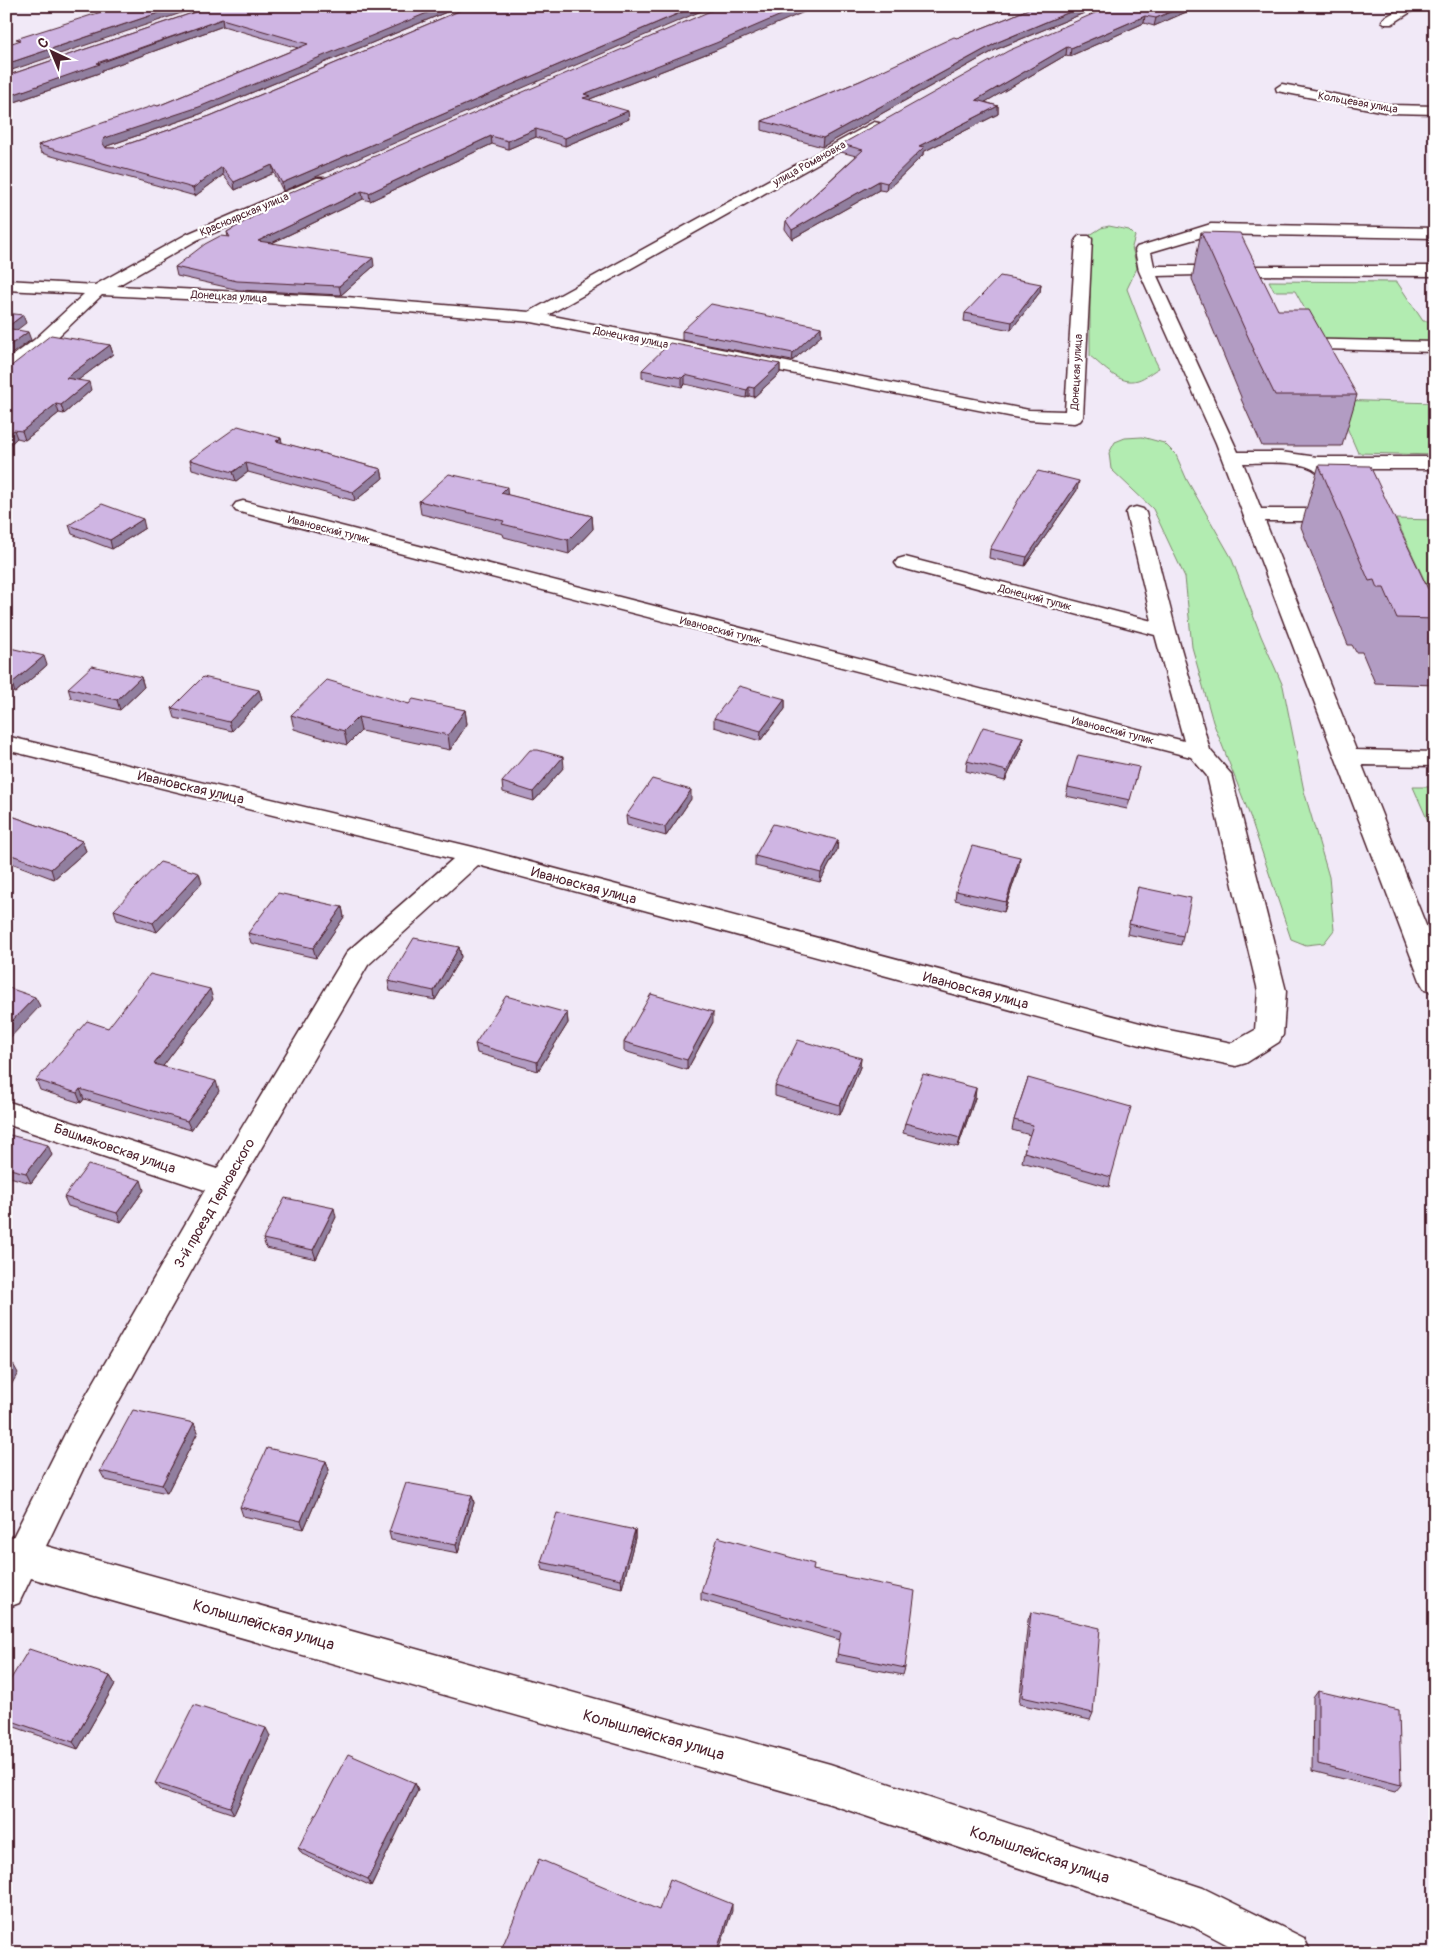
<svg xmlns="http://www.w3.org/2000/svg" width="1441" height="1959" viewBox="0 0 1441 1959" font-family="Pangolin,sans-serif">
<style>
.green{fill:#b2ecb1;stroke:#7e866e}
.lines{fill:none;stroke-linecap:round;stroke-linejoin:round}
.minor-casing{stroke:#4a1f2b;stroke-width:3}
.minor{fill:#fff;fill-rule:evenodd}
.wall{fill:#b29cc3;stroke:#4a1f2b}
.shaded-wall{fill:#917f9f;stroke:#4a1f2b}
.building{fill:#cfb5e3;stroke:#4a1f2b}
.labels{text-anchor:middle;stroke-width:4.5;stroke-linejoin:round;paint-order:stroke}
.far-street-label{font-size:11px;fill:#4a1f2b;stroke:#fff}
.street-label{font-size:14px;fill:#4a1f2b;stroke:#fff}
.near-street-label{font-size:16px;fill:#4a1f2b;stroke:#fff}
</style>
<rect width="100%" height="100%" fill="#f1e9f7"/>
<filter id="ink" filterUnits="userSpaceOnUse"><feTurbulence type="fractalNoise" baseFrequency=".02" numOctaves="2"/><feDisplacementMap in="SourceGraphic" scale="10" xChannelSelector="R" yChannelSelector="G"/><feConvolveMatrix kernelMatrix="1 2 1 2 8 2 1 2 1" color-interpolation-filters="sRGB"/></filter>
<g filter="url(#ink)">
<g class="green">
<path d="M1109,226L1129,230L1135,236L1132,247L1137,268L1127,289L1152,354L1159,368C1153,371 1145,378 1138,380C1120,386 1103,366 1090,356V235L1101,228Z"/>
<polygon points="1269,281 1397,282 1423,321 1435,321 1435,344 1324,344 1295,291 1274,291"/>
<polygon points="1335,400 1435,403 1435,455 1358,453"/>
<polygon points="1142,437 1164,443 1176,455 1187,480 1231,557 1261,636 1283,686 1304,791 1329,877 1334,930 1324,943 1306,945 1291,939 1250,816 1213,722 1192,647 1185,577 1153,509 1111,469 1109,453 1115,442 1125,438"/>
<polygon points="1396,519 1435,520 1435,603"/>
<polygon points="1413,787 1435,787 1435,830 1432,830"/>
</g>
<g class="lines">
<defs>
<g id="minor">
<polygon points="1405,6 1420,6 1392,24 1384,24 1382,21 1384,18"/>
<polygon points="1282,84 1390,105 1435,106 1435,114 1390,113 1277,91 1276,88"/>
<polygon points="874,122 879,123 881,126 879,129 548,315 1029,410 1065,411 1076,239 1079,236 1089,236 1092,239 1083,417 1080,421 1074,423 1029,420 532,322 346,307 102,295 46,348 12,374 6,375 6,361 34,340 84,294 6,290 6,280 95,285 187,234 317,178 327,178 329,181 327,184 197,240 117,286 346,297 529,312"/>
<path d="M1211,224L1435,228V238L1212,234L1151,252L1154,266H1435V276L1254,275L1262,290L1260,293H1248L1237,274L1157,276L1238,452H1281L1317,457H1435V469H1334L1349,496L1346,500L1339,502L1332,500C1326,492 1324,479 1317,472C1303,459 1261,463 1243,463L1261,509H1341L1348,511L1351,515L1348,519L1341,521H1265L1356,750L1435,752V766L1362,765L1435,948V993L1425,990L1421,983L1216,443L1139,271L1135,250L1137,247Z"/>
<polygon points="1291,339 1435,342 1435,352 1285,348 1282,344 1285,340"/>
<polygon points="243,501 1184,741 1155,635 898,567 895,563 898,559 905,557 1152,621 1126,513 1129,509 1136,507 1143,509 1146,513 1176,631 1210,750 1231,774 1286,991 1283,1035 1279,1042 1246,1063 1236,1066 1159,1050 478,865 368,965 235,1193 96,1442 46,1546 830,1764 1203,1888 1304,1938 1311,1953 1243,1953 1194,1927 830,1804 31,1578 19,1603 6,1608 6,1535 13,1537 72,1420 205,1190 6,1124 6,1101 217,1169 348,951 453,859 6,750 6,736 473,847 1159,1028 1232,1043 1255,1030 1258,991 1207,776 1191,757 236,511 233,507 236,503"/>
</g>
</defs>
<use href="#minor" class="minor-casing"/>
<use href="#minor" class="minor"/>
</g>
<g class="wall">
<polygon points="213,6 461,6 200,114 107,146 106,148 116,148 210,116 471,6 283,191 274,173 235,190 223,175 195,196 41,153 38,145 158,106 298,48 223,26 102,70 102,72 6,105 6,76"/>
<polygon points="1035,6 1101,6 997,49 822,147 762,130 762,121 860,81 957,38 1010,17"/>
<polygon points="1111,6 1200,6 1154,26 1144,23 1070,56 1066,55 985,102 998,106 998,114 923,152 923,155 886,191 879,190 792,239 785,229 786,221 856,156 841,152 842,144"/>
<polygon points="716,50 590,99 590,100 629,119 565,146 536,137 508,149 492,144 370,201 363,199 272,243 374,266 341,295 239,290 177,276 175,267 228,237 227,232 288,196 287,194"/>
<polygon points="1201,232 1278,310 1357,395 1342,446 1262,446 1241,399 1241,397 1192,279"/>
<polygon points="1041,284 1040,292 1011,330 964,321 965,313"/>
<polygon points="821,327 821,336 792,361 682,340 682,331"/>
<polygon points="110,345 113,354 78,380 91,390 64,414 59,413 25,440 17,438 6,448 6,367"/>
<polygon points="780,364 780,373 754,397 749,396 746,398 685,384 682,387 642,378 642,370"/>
<polygon points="282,443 381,469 383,478 355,501 248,472 236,481 192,469 190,460"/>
<polygon points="1319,465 1428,589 1435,589 1435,685 1375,683 1362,652 1356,652 1352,645 1348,645 1301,527"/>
<polygon points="1077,490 1025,566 989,558 990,549"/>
<polygon points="508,495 592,516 593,529 569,554 504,537 503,534 421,514 419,501"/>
<polygon points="69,525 145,528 112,549 72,534"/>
<polygon points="6,647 47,665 15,693 6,690"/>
<polygon points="141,677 144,687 120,710 71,698 68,688"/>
<polygon points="259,690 262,699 232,731 175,718 172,708"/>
<polygon points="785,699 785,709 760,741 714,727 714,718"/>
<polygon points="409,704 465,710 467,724 450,750 361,731 347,745 294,729 291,715"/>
<polygon points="1023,737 1021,747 1005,781 966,771 967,761"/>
<polygon points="564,767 534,801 503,792 502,782"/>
<polygon points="1139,767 1127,809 1066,796 1068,787"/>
<polygon points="691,799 666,836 627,825 626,816"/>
<polygon points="6,814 82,841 86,851 54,879 6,861"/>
<polygon points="838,840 837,850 820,882 755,866 755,856"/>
<polygon points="1019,866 1004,912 955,900 956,891"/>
<polygon points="202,883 157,932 117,920 114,910"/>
<polygon points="1138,887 1183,936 1181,945 1127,934"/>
<polygon points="342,907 344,917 316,958 251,943 248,933"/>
<polygon points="459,947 461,957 435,1000 390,991 388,981"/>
<polygon points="213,999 163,1066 219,1091 191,1130 84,1099 81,1103 40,1090 36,1080 108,1028"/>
<polygon points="567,1013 568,1023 538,1071 477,1053 475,1044"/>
<polygon points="713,1022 687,1070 624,1051 624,1042"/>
<polygon points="861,1058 860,1067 840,1115 775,1096 775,1086"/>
<polygon points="1028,1078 1111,1177 1109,1187 1022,1162 1024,1152 1030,1135 1012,1130 1014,1120"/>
<polygon points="976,1088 975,1098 958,1147 903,1133 905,1123"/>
<polygon points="6,1134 52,1155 31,1183 6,1176"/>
<polygon points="144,1190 121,1222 68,1206 64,1197"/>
<polygon points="336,1217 316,1259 266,1248 263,1239"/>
<polygon points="194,1423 198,1432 167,1493 105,1480 100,1471"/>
<polygon points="326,1461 329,1470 304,1529 243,1516 240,1507"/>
<polygon points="472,1495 474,1503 458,1553 391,1540 389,1532"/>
<polygon points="635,1530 635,1538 622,1588 543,1570 541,1562"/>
<polygon points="814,1570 905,1668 903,1675 836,1662 840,1640 701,1600 701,1592"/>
<polygon points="1031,1612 1093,1713 1090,1720 1019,1704 1028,1620"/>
<polygon points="110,1676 115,1684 78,1749 6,1724 6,1687"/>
<polygon points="1318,1691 1401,1785 1395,1792 1312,1771 1313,1698"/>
<polygon points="270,1736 234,1814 161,1790 155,1783"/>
<polygon points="415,1783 418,1790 371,1886 302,1854 298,1848"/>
</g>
<g class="shaded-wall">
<polygon points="179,6 202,6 6,72 6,64"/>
<polygon points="444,6 461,6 200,114 107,146 104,150 102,142 105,138"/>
<polygon points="696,6 713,6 283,191 282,183"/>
<polygon points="802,6 818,6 716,50 590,99 590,103 583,106 584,94"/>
<polygon points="1084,6 1101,6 997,49 822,147 823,138 998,42"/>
<polygon points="1184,6 1200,6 1154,26 1156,18"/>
<polygon points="1145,16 1144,23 1070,56 1071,48"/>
<polygon points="222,19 223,26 102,70 102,72 6,105 6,97"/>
<polygon points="1067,47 1066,55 975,108 976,100"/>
<polygon points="998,106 998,114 923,152 923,155 886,191 887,183 919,146"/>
<polygon points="628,111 629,119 565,146 565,138"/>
<polygon points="536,129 536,137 508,149 508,141"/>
<polygon points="491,136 492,144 370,201 369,193"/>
<polygon points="272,165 274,173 235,190 234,182"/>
<polygon points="222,167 223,175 195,196 193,188"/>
<polygon points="879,181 879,190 792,239 792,230"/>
<polygon points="362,191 363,199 259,249 258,241"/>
<polygon points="373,258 374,266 341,295 339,286"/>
<polygon points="1041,284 1040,292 1011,330 1012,322"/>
<polygon points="23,315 26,323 9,336 6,328"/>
<polygon points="821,327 821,336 792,361 793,353"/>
<polygon points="28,332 31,340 6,358 6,348"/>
<polygon points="110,345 113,354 69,387 66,378"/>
<polygon points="780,364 780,373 754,397 754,388"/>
<polygon points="685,375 685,384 682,387 682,378"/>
<polygon points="89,382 91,390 64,414 61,405"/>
<polygon points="749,387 749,396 746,398 747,390"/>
<polygon points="56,404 59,413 25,440 22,431"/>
<polygon points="14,430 17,438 6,448 6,436"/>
<polygon points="281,438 283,446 276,441"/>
<polygon points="246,463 248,472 236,481 233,472"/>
<polygon points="381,469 383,478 355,501 353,492"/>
<polygon points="1079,481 1077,490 1025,566 1027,557"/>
<polygon points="507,487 508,501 501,493"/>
<polygon points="592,516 593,529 569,554 568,540"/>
<polygon points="143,519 145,528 112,549 110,540"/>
<polygon points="44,656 47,665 15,693 12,683"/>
<polygon points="141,677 144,687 120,710 117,700"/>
<polygon points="259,690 262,699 232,731 229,722"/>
<polygon points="785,699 785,709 760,741 761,731"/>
<polygon points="465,710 467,724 450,750 448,735"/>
<polygon points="358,717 361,731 347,745 344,731"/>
<polygon points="1023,737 1021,747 1005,781 1007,771"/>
<polygon points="563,757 564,767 534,801 533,792"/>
<polygon points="691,790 691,799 666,836 665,827"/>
<polygon points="838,840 837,850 820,882 821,873"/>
<polygon points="82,841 86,851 54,879 51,869"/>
<polygon points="1020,857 1019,866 1004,912 1006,902"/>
<polygon points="199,873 202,883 157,932 153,923"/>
<polygon points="342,907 344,917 316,958 313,948"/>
<polygon points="459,947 461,957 435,1000 434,991"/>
<polygon points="210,989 213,999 158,1073 154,1064"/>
<polygon points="35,997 40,1006 6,1042 6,1027"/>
<polygon points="713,1012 713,1022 687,1070 687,1060"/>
<polygon points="567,1013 568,1023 538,1071 537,1062"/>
<polygon points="861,1058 860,1067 840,1115 840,1105"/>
<polygon points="216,1081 219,1091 191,1130 187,1121"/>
<polygon points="976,1088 975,1098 958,1147 960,1138"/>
<polygon points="80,1089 84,1099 81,1103 77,1093"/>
<polygon points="48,1145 52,1155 31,1183 26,1173"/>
<polygon points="141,1180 144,1190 121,1222 117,1213"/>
<polygon points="334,1208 336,1217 316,1259 313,1250"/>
<polygon points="13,1364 18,1373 6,1394 6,1376"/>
<polygon points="194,1423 198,1432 167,1493 162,1485"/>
<polygon points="326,1461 329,1470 304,1529 301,1521"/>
<polygon points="472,1495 474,1503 458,1553 456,1545"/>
<polygon points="635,1530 635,1538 622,1588 621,1579"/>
<polygon points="110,1676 115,1684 78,1749 73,1742"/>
<polygon points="266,1728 270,1736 234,1814 230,1807"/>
<polygon points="415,1783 418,1790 371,1886 368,1879"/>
<polygon points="732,1904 732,1911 718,1953 716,1953"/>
</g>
<g class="building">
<polygon points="120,6 179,6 6,64 6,45 21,40 16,39"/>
<polygon points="213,6 444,6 199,107 105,138 102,142 106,148 116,148 210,116 471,6 696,6 282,183 272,165 234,182 222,167 193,188 38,145 155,105 158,106 308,44 222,19 97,63 100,64 6,97 6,76"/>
<polygon points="722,6 802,6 716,43 584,94 590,96 583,98 628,111 565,138 536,129 508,141 491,136 369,193 362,191 258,241 373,258 339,286 237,281 175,267 205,244 220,236 230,237 227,232 289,196 287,194"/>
<polygon points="1035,6 1084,6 998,42 823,138 762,121 860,81 954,37 957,38 1010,17"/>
<polygon points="1111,6 1184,6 1156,18 1145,16 1071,48 1067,47 976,100 998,106 919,146 924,147 887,183 879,181 792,230 786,221 863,150 842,144 1008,51"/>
<polygon points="1201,232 1240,233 1278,310 1309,310 1357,395 1275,395 1253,350 1254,350"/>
<polygon points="1000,276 1041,284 1012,322 965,313"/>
<polygon points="711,304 821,327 793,353 682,331"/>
<polygon points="6,313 23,315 6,328"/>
<polygon points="6,328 28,332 6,348"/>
<polygon points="51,335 110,345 66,378 89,382 61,405 56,404 22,431 14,430 6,436 6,367 10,367"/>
<polygon points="670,343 780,364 754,388 749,387 747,390 685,375 682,378 642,370"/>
<polygon points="238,426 281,438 276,441 381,469 353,492 246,463 233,472 190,460"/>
<polygon points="1319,465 1370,466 1428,589 1435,589 1435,619 1397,618 1384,588 1377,588 1374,580 1369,581"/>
<polygon points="1038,471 1079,481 1027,557 990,549 1024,490"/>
<polygon points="449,474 507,487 501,493 592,516 568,540 502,524 504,521 419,501"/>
<polygon points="102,504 143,519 110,540 69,525"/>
<polygon points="6,647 44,656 12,683 6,682"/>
<polygon points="92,666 141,677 117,700 68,688"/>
<polygon points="203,677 259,690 229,722 172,708"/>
<polygon points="327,680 409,704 413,699 465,710 448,735 358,717 344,731 291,715"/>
<polygon points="739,686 785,699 761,731 714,718"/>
<polygon points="983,727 1023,737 1007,771 967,761"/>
<polygon points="530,750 538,750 563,757 533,792 502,782"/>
<polygon points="1078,755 1139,767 1130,800 1068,787"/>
<polygon points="652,779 691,790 665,827 626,816"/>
<polygon points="6,814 82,841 51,869 6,853"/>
<polygon points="773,824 838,840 821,873 755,856"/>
<polygon points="972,846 1020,857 1006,902 956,891"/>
<polygon points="160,862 199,873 153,923 114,910"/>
<polygon points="1138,887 1191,898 1183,936 1129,924"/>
<polygon points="278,893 342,907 313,948 248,933"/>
<polygon points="414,938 459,947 434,991 388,981"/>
<polygon points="150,974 210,989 154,1064 216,1081 187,1121 80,1089 77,1093 36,1080 87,1021 108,1028"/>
<polygon points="6,987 35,997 6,1027"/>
<polygon points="651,994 713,1012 687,1060 624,1042"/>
<polygon points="506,996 567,1013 537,1062 475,1044"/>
<polygon points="798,1040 861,1058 840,1105 775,1086"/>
<polygon points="923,1074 976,1088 960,1138 905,1123"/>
<polygon points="1028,1078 1131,1107 1111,1177 1024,1152 1033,1125 1014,1120"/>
<polygon points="6,1134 48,1145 26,1173 6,1168"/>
<polygon points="88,1165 141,1180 117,1213 64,1197"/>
<polygon points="285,1198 334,1208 313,1250 263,1239"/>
<polygon points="6,1363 13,1364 6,1376"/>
<polygon points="133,1410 194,1423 162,1485 100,1471"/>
<polygon points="267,1448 326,1461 301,1521 240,1507"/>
<polygon points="406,1483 472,1495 456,1545 389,1532"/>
<polygon points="557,1513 635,1530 621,1579 541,1562"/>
<polygon points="718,1537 814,1564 813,1570 915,1591 905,1668 837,1654 841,1632 701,1592"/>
<polygon points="1031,1612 1100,1628 1093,1713 1022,1697"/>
<polygon points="29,1649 110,1676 73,1742 6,1719 6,1687"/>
<polygon points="1318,1691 1399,1710 1401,1785 1318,1764"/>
<polygon points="194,1705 266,1728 230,1807 155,1783"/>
<polygon points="348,1754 415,1783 368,1879 298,1848"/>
<polygon points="539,1859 659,1910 670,1879 732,1904 716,1953 506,1953 501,1950"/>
<polygon points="836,1946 850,1953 834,1953"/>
</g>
</g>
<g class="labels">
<g class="far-street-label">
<text transform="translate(1358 102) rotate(10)" y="4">Кольцевая улица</text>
<text transform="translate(809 163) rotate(-29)" y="4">улица Романовка</text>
<text transform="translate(244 214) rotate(-23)" y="4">Красноярская улица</text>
<text transform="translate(229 296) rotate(3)" y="4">Донецкая улица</text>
<text transform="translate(631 337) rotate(11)" y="4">Донецкая улица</text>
<text transform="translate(1076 372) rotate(-87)" y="4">Донецкая улица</text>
<text transform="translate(329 529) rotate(14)" y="4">Ивановский тупик</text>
<text transform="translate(1035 597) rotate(15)" y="4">Донецкий тупик</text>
<text transform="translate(721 630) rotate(14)" y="4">Ивановский тупик</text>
<text transform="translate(1113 730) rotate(14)" y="4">Ивановский тупик</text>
</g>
<g class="street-label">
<text transform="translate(191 787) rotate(13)" y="5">Ивановская улица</text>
<text transform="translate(584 885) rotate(15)" y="5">Ивановская улица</text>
<text transform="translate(976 990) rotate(15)" y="5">Ивановская улица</text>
<text transform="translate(115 1148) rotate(19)" y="5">Башмаковская улица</text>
<text transform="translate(214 1203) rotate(-60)" y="5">3-й проезд Терновского</text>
</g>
<g class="near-street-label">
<text transform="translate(264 1624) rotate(16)" y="6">Колышлейская улица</text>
<text transform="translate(654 1734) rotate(16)" y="6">Колышлейская улица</text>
<text transform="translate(1040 1854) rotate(19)" y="6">Колышлейская улица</text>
</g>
</g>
<rect width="1441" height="1959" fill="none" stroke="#fff" stroke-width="25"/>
<rect x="12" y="12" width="1416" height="1934" fill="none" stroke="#4a1f2b" stroke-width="2" filter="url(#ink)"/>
<g transform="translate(52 52) rotate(316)" stroke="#ffffff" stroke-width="4" paint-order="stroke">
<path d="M0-4L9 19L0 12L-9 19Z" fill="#4a1f2b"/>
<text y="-8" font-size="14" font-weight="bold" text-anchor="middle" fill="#4a1f2b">С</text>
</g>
</svg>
